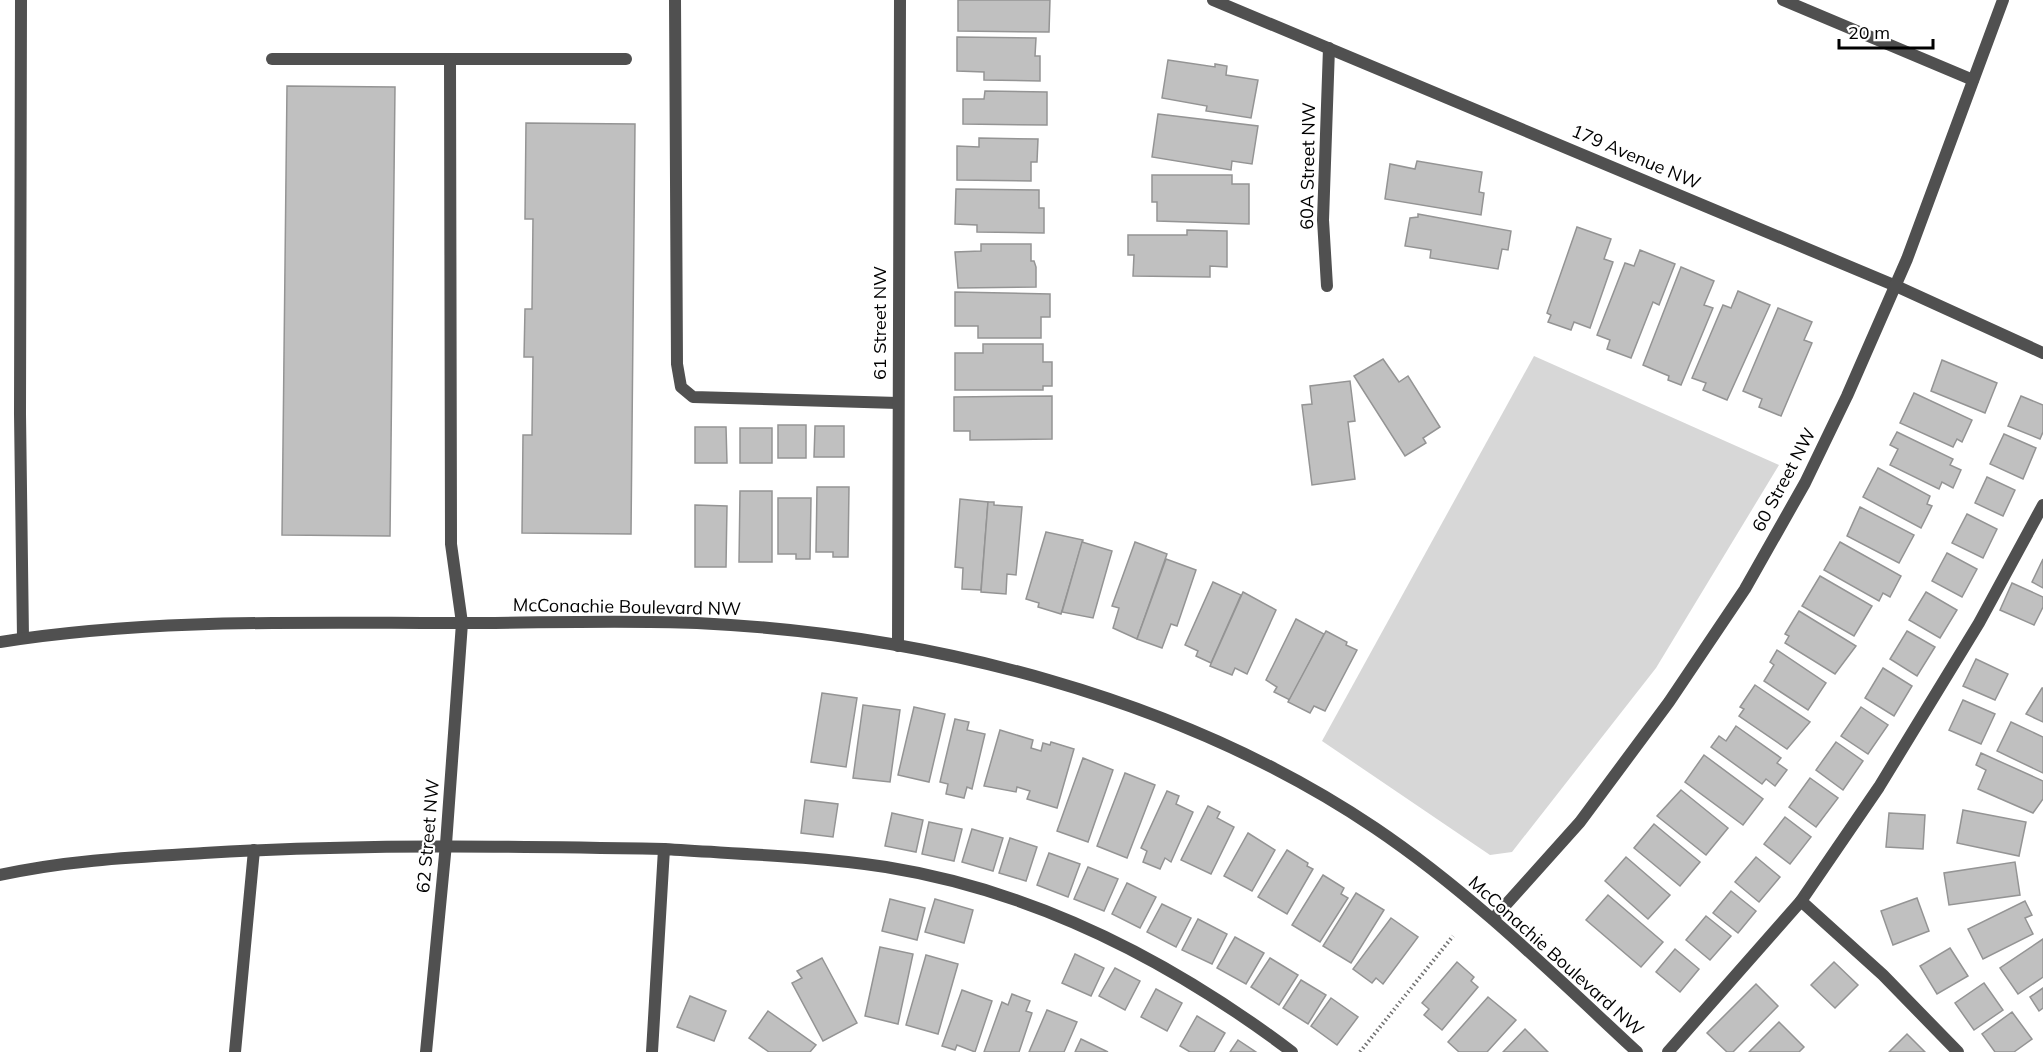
<svg xmlns="http://www.w3.org/2000/svg" width="2043" height="1052" viewBox="0 0 2043 1052" font-family="Mulish,sans-serif">
<style>
.green{fill:#d7d7d7}
.building{fill:#c0c0c0;stroke:#949494;stroke-width:1.5}
.lines{fill:none;stroke-linecap:round;stroke-linejoin:round}
.path{stroke:#727272;stroke-width:4;stroke-dasharray:1.5 3;stroke-linecap:butt}
.service{stroke:#505050;stroke-width:12}
.minor{stroke:#505050;stroke-width:12}
.tertiary{stroke:#505050;stroke-width:12}
.labels{text-anchor:middle;stroke-width:4.5;stroke-linejoin:round;paint-order:stroke}
.street-label{font-size:18px;fill:#000;stroke:#fff}
</style>
<rect width="100%" height="100%" fill="#fff"/>
<polygon class="green" points="1534,356 1779,465 1656,668 1512,852 1490,855 1322,741"/>
<g class="building">
<polygon points="958,0 1050,0 1049,32 958,31"/>
<polygon points="957,37 1036,38 1035,56 1040,56 1040,81 984,80 984,72 957,71"/>
<polygon points="1168,60 1215,67 1215,64 1227,66 1226,75 1258,80 1251,118 1206,111 1207,106 1162,98"/>
<polygon points="287,86 395,87 390,536 282,535"/>
<polygon points="985,91 1047,92 1047,125 963,124 963,99 984,99"/>
<polygon points="1158,114 1258,126 1252,164 1232,161 1231,170 1152,157"/>
<polygon points="526,123 635,124 631,534 522,533 523,435 532,435 533,357 524,357 525,309 532,309 533,219 525,219"/>
<polygon points="979,138 1038,139 1037,162 1031,162 1031,181 957,180 957,146 979,147"/>
<polygon points="1417,161 1482,172 1479,192 1484,193 1481,215 1385,199 1390,164 1415,169"/>
<polygon points="1152,175 1232,175 1232,184 1249,184 1249,224 1157,221 1157,202 1152,202"/>
<polygon points="956,189 1039,190 1039,208 1044,208 1044,233 977,232 977,225 955,224"/>
<polygon points="1418,214 1511,231 1508,250 1502,249 1498,269 1430,258 1431,250 1405,246 1410,218 1418,217"/>
<polygon points="1577,227 1611,239 1604,259 1613,262 1590,328 1574,322 1571,330 1548,322 1551,315 1547,313"/>
<polygon points="1187,230 1227,231 1227,267 1210,266 1210,277 1133,276 1134,255 1128,255 1128,235 1187,235"/>
<polygon points="981,244 1031,244 1031,261 1034,261 1036,267 1036,287 958,288 955,252 981,251"/>
<polygon points="1640,250 1675,264 1659,305 1653,302 1631,358 1607,349 1610,340 1597,335 1625,263 1634,266"/>
<polygon points="1681,267 1714,281 1704,305 1713,308 1681,385 1668,380 1669,376 1643,365"/>
<polygon points="1738,291 1770,305 1727,400 1703,390 1706,383 1692,378 1723,305 1731,308"/>
<polygon points="955,292 1050,294 1050,317 1041,317 1041,338 978,338 978,326 955,326"/>
<polygon points="1778,308 1812,322 1804,340 1812,343 1781,416 1759,407 1762,399 1743,391"/>
<polygon points="983,344 1043,344 1043,362 1052,362 1052,386 1043,386 1043,390 955,390 955,353 983,353"/>
<polygon points="1383,359 1399,382 1408,376 1440,427 1423,438 1426,443 1405,456 1354,376"/>
<polygon points="1942,360 1997,383 1985,413 1931,391"/>
<polygon points="1350,381 1355,421 1348,422 1355,479 1312,485 1302,405 1312,404 1310,386"/>
<polygon points="1914,393 1972,420 1962,442 1957,439 1953,447 1900,423"/>
<polygon points="1052,396 1052,439 970,440 970,431 954,431 954,397"/>
<polygon points="2021,396 2043,405 2043,432 2040,439 2008,426"/>
<rect x="778" y="425" width="28" height="33"/>
<polygon points="815,426 844,426 844,457 814,457"/>
<polygon points="695,427 726,427 727,463 695,463"/>
<rect x="740" y="428" width="32" height="35"/>
<polygon points="1897,432 1953,459 1950,465 1961,470 1953,488 1942,482 1939,489 1890,465 1898,449 1890,445"/>
<polygon points="2004,434 2036,448 2023,479 1990,464"/>
<polygon points="1878,468 1930,496 1927,504 1932,506 1921,528 1863,497"/>
<polygon points="1987,477 2015,490 2003,516 1975,503"/>
<polygon points="817,487 849,487 848,557 833,557 833,552 816,552"/>
<polygon points="740,491 772,491 772,562 739,562"/>
<polygon points="778,498 811,498 810,559 796,559 796,554 778,554"/>
<polygon points="960,499 988,502 981,590 962,589 963,568 955,567"/>
<polygon points="988,502 994,502 994,505 1022,507 1016,575 1007,574 1006,594 981,592"/>
<polygon points="695,505 727,506 726,567 695,567"/>
<polygon points="1860,507 1914,535 1899,563 1847,536"/>
<polygon points="1967,514 1997,529 1983,558 1952,543"/>
<polygon points="1046,532 1083,540 1061,614 1038,607 1039,603 1026,599"/>
<polygon points="1082,542 1112,551 1093,618 1062,612"/>
<polygon points="1135,542 1167,554 1137,639 1113,628 1119,608 1112,606"/>
<polygon points="1840,542 1901,576 1890,597 1883,593 1879,601 1824,570"/>
<polygon points="1947,553 1977,569 1962,597 1932,581"/>
<polygon points="1166,559 1196,570 1177,626 1171,624 1162,648 1137,639"/>
<polygon points="2043,559 2043,588 2032,582"/>
<polygon points="1820,576 1872,606 1854,636 1802,606"/>
<polygon points="1213,582 1241,595 1211,663 1196,656 1198,651 1185,645"/>
<polygon points="2012,583 2043,597 2043,607 2034,625 2000,610"/>
<polygon points="1243,592 1276,610 1247,674 1235,668 1232,675 1210,666"/>
<polygon points="1926,592 1957,610 1940,638 1909,620"/>
<polygon points="1799,611 1856,646 1835,674 1785,643 1789,636 1785,634"/>
<polygon points="1296,619 1324,634 1290,700 1274,692 1277,687 1266,680"/>
<polygon points="1326,631 1347,642 1346,645 1357,650 1325,711 1314,706 1310,713 1288,702"/>
<polygon points="1907,631 1935,647 1917,676 1890,659"/>
<polygon points="1777,650 1826,683 1808,710 1764,681 1774,665 1770,662"/>
<polygon points="1976,659 2008,674 1995,700 1963,686"/>
<polygon points="1883,668 1912,686 1894,716 1865,698"/>
<polygon points="1755,685 1810,722 1787,749 1739,716 1744,709 1740,707"/>
<polygon points="2042,688 2043,688 2043,722 2026,714"/>
<polygon points="822,693 857,698 846,767 811,762"/>
<polygon points="1963,700 1995,714 1981,744 1949,730"/>
<polygon points="863,705 900,710 890,782 853,778"/>
<polygon points="914,707 945,714 929,782 898,775"/>
<polygon points="1861,707 1888,725 1868,754 1841,736"/>
<polygon points="955,719 969,722 967,730 985,734 972,789 967,787 964,798 946,794 948,784 940,782"/>
<polygon points="2011,722 2043,737 2043,773 1997,751"/>
<polygon points="1736,726 1781,758 1777,763 1787,770 1775,786 1766,779 1762,784 1711,747 1719,736 1726,741"/>
<polygon points="1000,730 1033,740 1031,748 1041,751 1043,743 1050,745 1051,742 1074,749 1057,808 1027,799 1030,791 1017,787 1016,792 984,786"/>
<polygon points="1836,742 1863,761 1843,790 1816,770"/>
<polygon points="1981,753 2043,781 2043,799 2033,813 1978,789 1986,770 1976,765"/>
<polygon points="1704,755 1763,799 1743,825 1685,782"/>
<polygon points="1083,758 1113,770 1088,842 1057,831"/>
<polygon points="1125,773 1155,785 1127,858 1097,846"/>
<polygon points="1810,778 1838,798 1816,827 1789,807"/>
<polygon points="1681,790 1728,828 1706,855 1657,816"/>
<polygon points="1167,791 1179,796 1176,804 1193,812 1171,862 1165,858 1160,869 1143,862 1147,851 1141,848"/>
<polygon points="805,800 838,804 833,837 801,833"/>
<polygon points="1208,806 1220,812 1217,818 1234,827 1211,874 1181,860"/>
<polygon points="1963,810 2026,822 2019,856 1957,843"/>
<polygon points="892,813 923,820 916,852 885,846"/>
<polygon points="1889,813 1925,815 1923,849 1886,847"/>
<polygon points="1785,817 1811,837 1790,864 1764,844"/>
<polygon points="929,822 962,829 954,861 922,854"/>
<polygon points="1654,824 1700,862 1680,886 1634,848"/>
<polygon points="972,829 1003,838 993,871 962,862"/>
<polygon points="1248,833 1275,850 1252,891 1224,876"/>
<polygon points="1010,838 1037,847 1026,881 999,873"/>
<polygon points="1287,850 1308,863 1307,866 1313,869 1287,914 1258,897"/>
<polygon points="1049,853 1080,864 1068,897 1037,885"/>
<polygon points="1626,857 1670,895 1648,919 1605,881"/>
<polygon points="1756,857 1780,877 1759,902 1735,882"/>
<polygon points="2015,862 2020,895 1949,905 1944,873"/>
<polygon points="1088,867 1118,879 1104,911 1074,899"/>
<polygon points="1323,875 1344,888 1341,894 1348,898 1320,942 1292,925"/>
<polygon points="1127,883 1156,897 1140,928 1112,914"/>
<polygon points="1731,891 1756,911 1738,933 1713,913"/>
<polygon points="1356,893 1384,910 1351,963 1323,946"/>
<polygon points="1608,895 1663,942 1641,967 1586,920"/>
<polygon points="1917,898 1929,931 1893,945 1881,911"/>
<polygon points="890,899 925,908 917,940 882,931"/>
<polygon points="935,899 973,910 964,943 925,932"/>
<polygon points="2025,901 2032,915 2025,918 2033,934 1983,959 1968,929"/>
<polygon points="1162,904 1191,918 1176,947 1147,932"/>
<polygon points="1706,916 1731,936 1710,960 1686,940"/>
<polygon points="1391,918 1418,937 1383,984 1376,978 1372,983 1353,969"/>
<polygon points="1198,919 1227,934 1212,964 1182,950"/>
<polygon points="1235,937 1264,953 1246,984 1217,968"/>
<polygon points="2043,939 2043,977 2018,994 2000,968"/>
<polygon points="880,947 913,954 898,1024 865,1016"/>
<polygon points="1950,948 1968,976 1937,994 1920,966"/>
<polygon points="1675,949 1699,969 1680,992 1656,972"/>
<polygon points="1075,954 1104,968 1091,996 1062,983"/>
<polygon points="926,955 958,964 938,1034 906,1025"/>
<polygon points="822,958 857,1023 823,1041 792,983 802,978 797,971"/>
<polygon points="1270,958 1298,975 1279,1005 1251,987"/>
<polygon points="1457,962 1474,977 1471,981 1478,987 1442,1030 1424,1015 1429,1009 1422,1003"/>
<polygon points="1834,962 1858,985 1835,1008 1811,985"/>
<polygon points="1115,968 1140,981 1125,1010 1099,996"/>
<polygon points="1301,980 1326,995 1308,1024 1283,1008"/>
<polygon points="1984,983 2003,1010 1974,1030 1955,1003"/>
<polygon points="1756,984 1778,1006 1733,1052 1727,1052 1707,1033"/>
<polygon points="2043,988 2043,1008 2039,1011 2030,997"/>
<polygon points="1156,989 1182,1003 1167,1031 1141,1017"/>
<polygon points="962,990 992,1001 975,1052 957,1045 955,1050 942,1046"/>
<polygon points="1012,994 1030,1001 1026,1011 1032,1013 1019,1052 984,1052 1002,1002 1008,1005"/>
<polygon points="690,996 726,1011 714,1041 677,1027"/>
<polygon points="1488,997 1516,1020 1487,1052 1459,1052 1448,1042"/>
<polygon points="1331,998 1358,1017 1337,1045 1311,1026"/>
<polygon points="1047,1010 1077,1022 1064,1052 1029,1052"/>
<polygon points="768,1011 816,1045 810,1052 769,1052 749,1038"/>
<polygon points="2012,1012 2032,1039 2014,1052 1995,1052 1982,1034"/>
<polygon points="1197,1016 1225,1033 1214,1052 1190,1052 1180,1046"/>
<polygon points="1779,1022 1804,1047 1799,1052 1749,1052"/>
<polygon points="1525,1029 1548,1052 1503,1052"/>
<polygon points="1907,1034 1925,1052 1889,1052"/>
<polygon points="1081,1039 1108,1052 1075,1052"/>
<polygon points="1238,1040 1256,1052 1230,1052"/>
</g>
<g class="lines">
<polyline class="path" points="1360,1052 1453,936"/>
<g class="service">
<polyline points="675,0 677,364 681,387 693,397 898,403"/>
<polyline points="1783,0 1973,80"/>
<polyline points="272,59 626,59"/>
<polyline points="450,60 451,544 462,623"/>
<path d="M0,875C67,860 136,857 204,853C357,844 510,846 664,849"/>
<polyline points="1801,901 1879,787 1979,623 2043,505"/>
<polyline points="235,1052 254,850"/>
<path d="M652,1052L664,849C738,854 813,856 886,867C1035,891 1173,962 1292,1052"/>
<polyline points="1668,1052 1801,901 1883,975 1958,1052"/>
</g>
<g class="minor">
<polyline points="21,0 20,414 23,638"/>
<polyline points="1213,0 1896,286 2043,353"/>
<polyline points="1327,286 1323,220 1329,48"/>
<polyline points="898,646 900,0"/>
<polyline points="1493,919 1580,822 1669,702 1745,589 1805,483 1847,396 1907,259 2003,0"/>
<polyline points="426,1052 446,844 462,623"/>
</g>
<path class="tertiary" d="M0,642C151,618 306,623 459,623C538,623 618,620 697,623C930,634 1180,697 1375,828C1470,892 1553,974 1637,1052"/>
</g>
<g class="labels">
<g class="street-label">
<text transform="translate(1636 157) rotate(23)" y="6">179 Avenue NW</text>
<text transform="translate(1308 166) rotate(-89)" y="6">60A Street NW</text>
<text transform="translate(880 323) rotate(-90)" y="6">61 Street NW</text>
<text transform="translate(1784 480) rotate(-62)" y="6">60 Street NW</text>
<text transform="translate(627 607) rotate(1)" y="6">McConachie Boulevard NW</text>
<text transform="translate(428 836) rotate(-85)" y="6">62 Street NW</text>
<text transform="translate(1556 956) rotate(42)" y="6">McConachie Boulevard NW</text>
</g>
</g>
<path d="M1839 39v9h94v-9" fill="none" stroke="#000000" stroke-width="3"/>
<text x="1848" y="39" font-size="18" fill="#000000" stroke="#ffffff" stroke-width="4.5" paint-order="stroke">20 m</text>
</svg>
